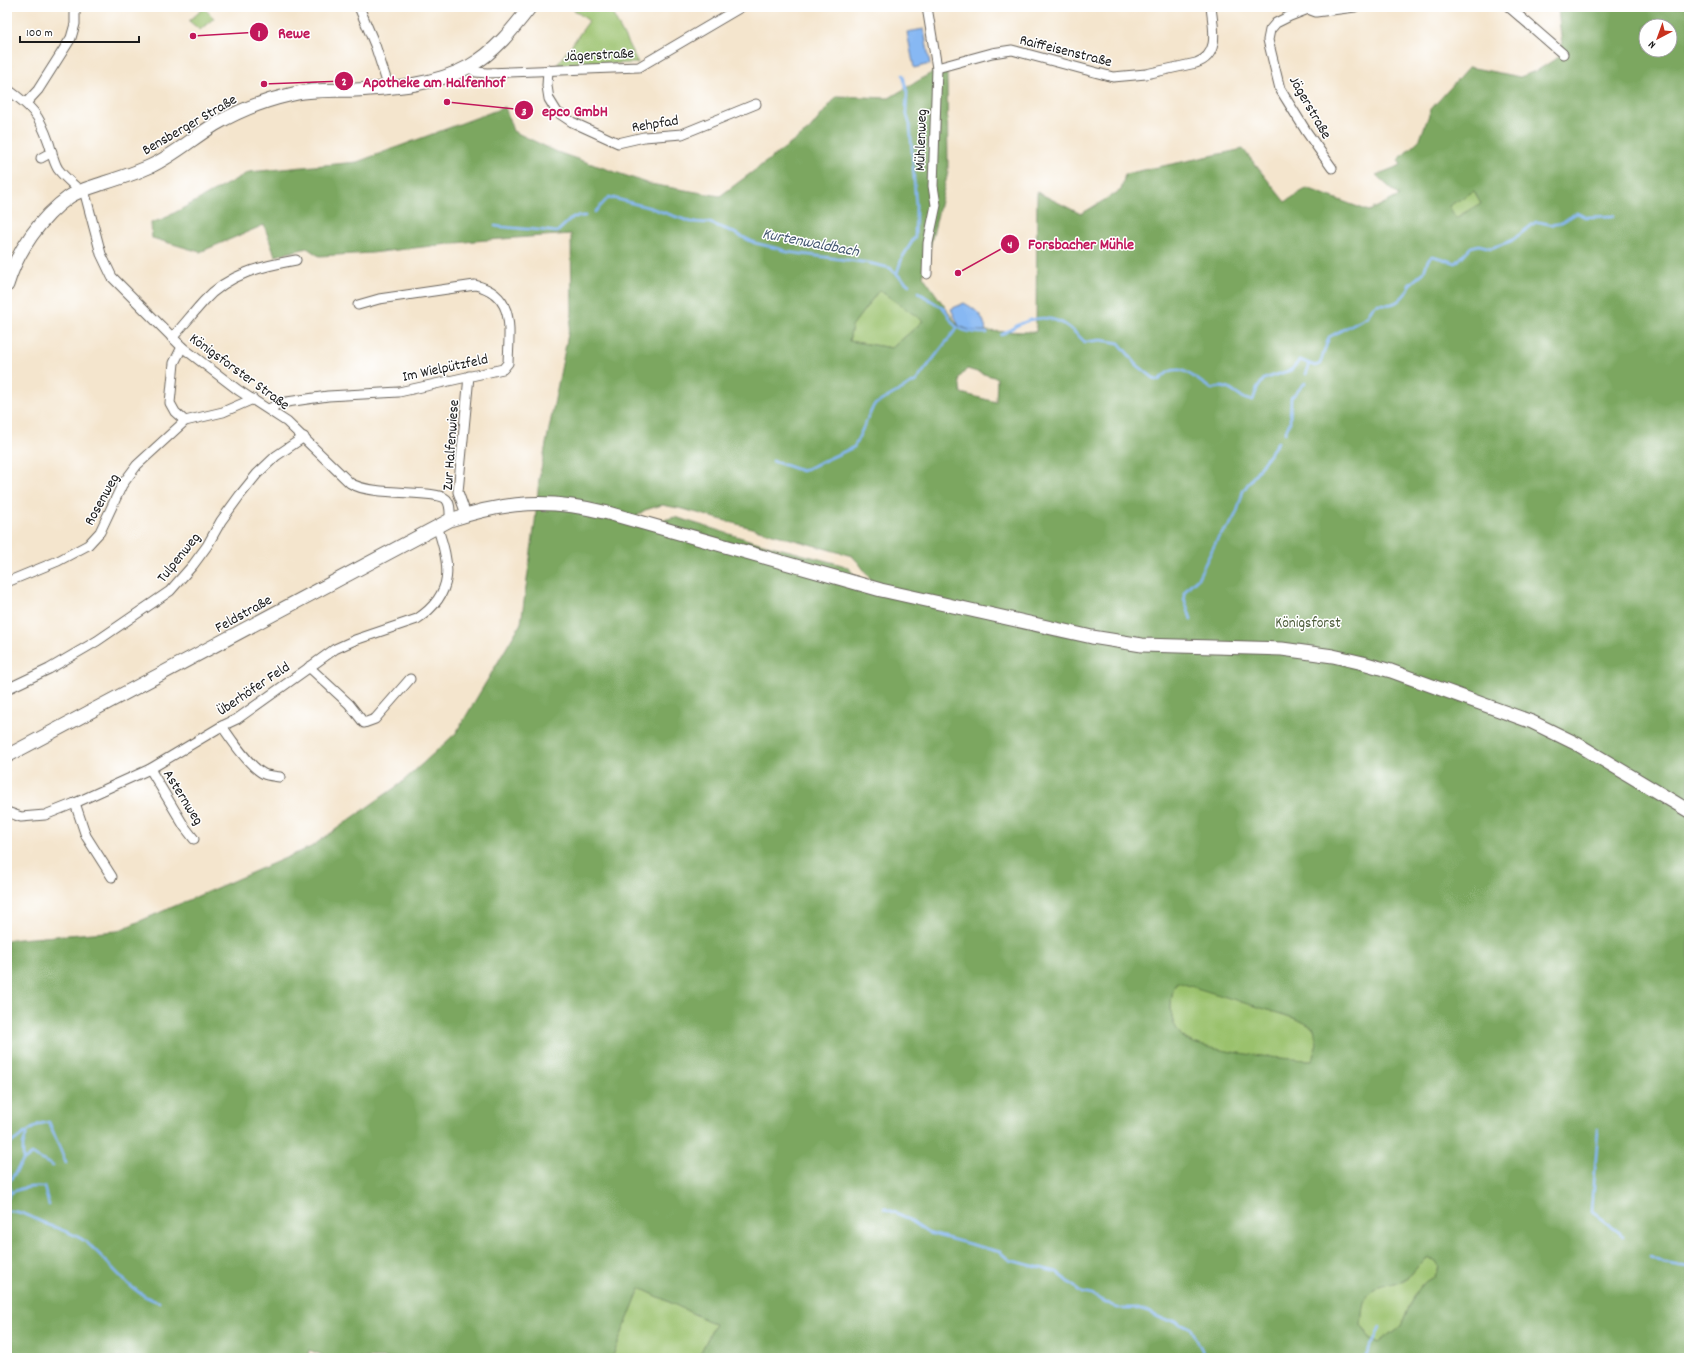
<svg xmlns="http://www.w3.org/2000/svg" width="1696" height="1365" viewBox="0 0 1696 1365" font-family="Dekko,sans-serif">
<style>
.green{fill:#9ac16c;stroke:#5b6e44}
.forest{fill:#7ba760;stroke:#4c623e;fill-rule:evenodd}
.water{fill:#87b8f3;stroke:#526a88}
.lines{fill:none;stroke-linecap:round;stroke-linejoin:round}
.stream{stroke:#87b8f3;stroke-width:2.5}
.street-casing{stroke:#68625a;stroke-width:11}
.secondary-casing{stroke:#68625a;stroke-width:15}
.street{stroke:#fff;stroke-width:9}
.secondary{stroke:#fff;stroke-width:13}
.labels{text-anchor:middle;stroke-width:3;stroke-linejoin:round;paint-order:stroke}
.street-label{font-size:15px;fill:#1c1c1c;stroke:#fff}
.park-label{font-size:15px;fill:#4e5e3c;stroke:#fff}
.water-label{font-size:16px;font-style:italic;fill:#475a72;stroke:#fff}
.leader{fill:none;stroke:#c2185b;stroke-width:1.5}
.callout-dot{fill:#c2185b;stroke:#fff;stroke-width:1.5}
.mark-label{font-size:12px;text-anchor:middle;font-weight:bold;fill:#fff}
.callout-label{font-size:16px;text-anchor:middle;font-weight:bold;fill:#c2185b;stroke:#fff;stroke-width:3;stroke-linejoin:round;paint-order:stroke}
</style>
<rect width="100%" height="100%" fill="#fff"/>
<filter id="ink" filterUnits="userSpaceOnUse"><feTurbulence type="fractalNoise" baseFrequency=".025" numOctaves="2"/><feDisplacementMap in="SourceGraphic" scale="8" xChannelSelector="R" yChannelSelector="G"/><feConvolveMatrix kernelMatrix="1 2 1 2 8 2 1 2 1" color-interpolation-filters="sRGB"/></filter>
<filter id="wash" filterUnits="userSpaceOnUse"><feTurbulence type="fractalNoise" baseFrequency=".012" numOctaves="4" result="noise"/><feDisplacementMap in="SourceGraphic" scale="16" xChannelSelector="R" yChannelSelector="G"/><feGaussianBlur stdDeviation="0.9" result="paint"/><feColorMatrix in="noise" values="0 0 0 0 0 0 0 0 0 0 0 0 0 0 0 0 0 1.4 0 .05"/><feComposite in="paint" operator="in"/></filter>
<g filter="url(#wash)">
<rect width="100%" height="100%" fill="#f4e5cd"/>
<g class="green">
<polygon points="570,7 609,7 638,63 557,65 589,21"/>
<polygon points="204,8 214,18 200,30 189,21"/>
<polygon points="1474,190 1481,203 1455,218 1448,206"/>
<polygon points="880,289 923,321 892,348 849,341 852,326"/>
<path d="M1178,981L1297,1019L1314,1028L1317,1044L1312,1060C1287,1060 1204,1052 1186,1039C1176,1033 1171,1019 1171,1007C1171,998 1172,989 1178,981Z"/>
<path d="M1428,1257L1435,1261L1439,1268L1433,1277L1425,1282L1413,1296L1401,1326L1379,1343L1369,1338L1361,1325C1363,1308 1362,1290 1382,1286C1389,1284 1397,1283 1404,1280C1414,1275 1418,1262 1428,1257Z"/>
<polygon points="640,1288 715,1324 698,1358 612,1358"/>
</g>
<path class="forest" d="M1561,7H1689V1358H698L715,1324L640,1288L612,1358H323L322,1355L309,1350L308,1358H7V940L117,931L311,847L400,784L456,733L521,623L535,522L539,479L572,314L571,234L474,241L372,253L319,256L307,248L275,256L264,225L200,252L152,238L151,223L165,218L249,172L357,162L505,107L513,131L557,152L650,184L720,196L809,130L837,96L889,98L933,72L947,73L948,172L923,276L959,327L972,331L1036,332L1037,192L1081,214L1121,190L1125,174L1243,149L1285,202L1307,188L1369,211L1399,196L1376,175L1401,165L1398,160L1420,139L1431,109L1469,67L1520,77L1538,70L1563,54L1558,10ZM1646,26H1670V50H1646ZM1474,191L1481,203L1456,218L1449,206ZM879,290L923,321L892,348L849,341L852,326ZM967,369L997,378L996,402L961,393L959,378ZM662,505L683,509L852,556C861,564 867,575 874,584L856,578L849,568L842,565L752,541L675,517L656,522L636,516L645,510ZM1177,982L1297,1019L1314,1028L1317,1044L1312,1060C1290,1060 1199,1051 1184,1038C1176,1031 1171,1019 1171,1008C1171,999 1172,989 1177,982ZM1428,1258L1435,1261L1439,1268L1433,1277L1425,1282L1413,1296L1401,1326L1379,1343L1369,1338L1361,1325C1363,1308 1362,1290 1382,1286C1389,1284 1397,1283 1403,1280C1414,1275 1418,1262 1428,1258Z"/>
<g class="water">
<polygon points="924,29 930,64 914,68 907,32"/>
<path d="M964,303C977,310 984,316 986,331H972L959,326L951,309Z"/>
</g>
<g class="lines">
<g class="stream">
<polyline points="595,212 609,197 651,208 691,222 710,223 728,230 755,243 780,249 787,252 869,263 890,268 909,285"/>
<path d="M495,226C516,229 536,229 557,232L573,217L585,216"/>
<polyline points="897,273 902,258 915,237 916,206 910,125 906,112 907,92 903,75"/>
<path d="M918,292C926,298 936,303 944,309C948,313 949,317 952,322C958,332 976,333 987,333"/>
<path d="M1001,335C1020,323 1038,312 1060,322C1069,325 1078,336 1085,342L1101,340L1119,343L1137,365L1156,380H1159C1180,356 1193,380 1212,389C1232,381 1236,401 1253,400L1257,389L1264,379L1291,370L1300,360L1315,366L1320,364L1329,337L1368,316C1376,294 1385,311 1398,301C1402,298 1406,293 1409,289V285L1424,272L1428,260L1433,256L1456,263L1471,247L1479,245L1491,248L1511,241L1536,222C1543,221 1549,226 1556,224C1564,223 1570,216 1577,213L1585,217L1614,216"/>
<polyline points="1306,374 1310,364"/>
<polyline points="1285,433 1290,422 1291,398 1305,383"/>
<polyline points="773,461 802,471 854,447 874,405 916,381 957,328"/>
<polyline points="1191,619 1184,598 1184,593 1190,585 1198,578 1218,538 1230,525 1237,512 1243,491 1278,442"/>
<polyline points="1598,1129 1592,1212 1624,1236"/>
<polyline points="7,1146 26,1132"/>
<polyline points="23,1161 32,1154 53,1166"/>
<path d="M9,1194C20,1187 31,1186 44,1187L49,1205"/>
<polyline points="7,1200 10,1193 9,1182 23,1161 23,1145 27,1132 39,1124 49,1122 66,1163"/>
<polyline points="884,1208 903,1216 928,1233 1000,1252 1009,1260 1057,1272 1082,1293 1092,1295 1117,1308 1134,1308 1148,1312 1165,1320 1176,1321 1191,1328 1206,1358"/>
<path d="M7,1211C21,1210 32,1218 44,1223C58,1229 75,1233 86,1242C110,1261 129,1294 159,1302"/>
<polyline points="1650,1257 1663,1263 1689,1267"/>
<polyline points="1365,1358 1380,1328"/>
</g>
</g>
</g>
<g filter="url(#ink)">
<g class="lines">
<defs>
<g id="street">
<polyline points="359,7 375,45 389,88"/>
<polyline points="927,7 937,68 933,186 936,205 928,243 927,274"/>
<polyline points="1306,7 1308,9 1290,16 1276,23 1270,30 1268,40 1280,89 1306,131 1332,168"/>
<polyline points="1509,7 1563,54"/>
<polyline points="1308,9 1316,12 1355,7"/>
<polyline points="469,67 476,72 487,73 639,67 741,7"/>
<path d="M937,68L992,53L1012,50L1113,77L1146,74L1196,63C1221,55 1213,27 1211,7"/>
<polyline points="548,70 547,86 549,99 557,112 572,122 618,143 644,137 682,134 756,104"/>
<path d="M7,89C32,107 39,114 49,143C52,152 53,161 58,169C64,177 73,184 80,191"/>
<polyline points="26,103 38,90 71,38 75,24 75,7"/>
<polyline points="41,158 52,152"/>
<path d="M84,190L101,254L112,277L182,347L238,390L287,422L350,483C372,497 435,489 446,499C451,504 450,513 450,520"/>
<path d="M172,338C183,326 193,313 204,301C228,274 262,266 296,260"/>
<polyline points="182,347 174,363 170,403 175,412 185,421"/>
<path d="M269,409L280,403L328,396L399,392L503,369L508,363C509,329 516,295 475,285L379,299L358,305"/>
<polyline points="466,514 458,492 469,376"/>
<polyline points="7,582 58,561 88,545 100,532 122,485 137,465 185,421 223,412 253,399"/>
<polyline points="309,667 349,704 364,723 375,719 410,679"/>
<polyline points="7,689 49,669 97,641 170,591 193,565 207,546 221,521 240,495 257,474 276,456 304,437"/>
<path d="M222,726C230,738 251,768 264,774C268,776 275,776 280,777"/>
<polyline points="150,769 184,826 194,839"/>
<polyline points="75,803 86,836 112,877"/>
<path d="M7,812L21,817L45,815L75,803L150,769L222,726L237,719L335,649L355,640L417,619C456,593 450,564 437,526"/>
</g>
<g id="secondary">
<path d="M7,285C17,251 41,217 69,197C79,190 93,187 104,183C120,178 136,173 151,166C174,155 193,138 214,125C238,111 263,101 289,95C311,89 333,91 355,90C393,88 436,85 470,66C495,52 513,29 530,7"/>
<path d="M7,756L450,520C507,501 549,498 608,513L881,590L1092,637L1142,645L1282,649L1333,656L1363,663L1391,671L1532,722L1577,744L1689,811"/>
</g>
</defs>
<use href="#street" class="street-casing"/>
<use href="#secondary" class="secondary-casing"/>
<use href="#street" class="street"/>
<use href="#secondary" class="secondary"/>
</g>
</g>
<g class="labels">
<g class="street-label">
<text transform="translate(1066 50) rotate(14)" y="5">Raiffeisenstraße</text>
<text transform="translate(599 54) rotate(-3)" y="5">Jägerstraße</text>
<text transform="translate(1311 107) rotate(60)" y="5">Jägerstraße</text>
<text transform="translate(655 123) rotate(-9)" y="5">Rehpfad</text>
<text transform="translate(189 124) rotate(-30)" y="5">Bensberger Straße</text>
<text transform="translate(920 140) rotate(-88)" y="5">Mühlenweg</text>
<text transform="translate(445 367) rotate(-12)" y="5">Im Wielpützfeld</text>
<text transform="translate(240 371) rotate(36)" y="5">Königsforster Straße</text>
<text transform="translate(450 445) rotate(-86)" y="5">Zur Halfenwiese</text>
<text transform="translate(101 499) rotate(-61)" y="5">Rosenweg</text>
<text transform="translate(178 557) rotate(-51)" y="5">Tulpenweg</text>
<text transform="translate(243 613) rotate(-29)" y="5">Feldstraße</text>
<text transform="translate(253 688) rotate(-34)" y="5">Überhöfer Feld</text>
<text transform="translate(184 797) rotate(58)" y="5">Asternweg</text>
</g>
<g class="park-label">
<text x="1308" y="627">Königsforst</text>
</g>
<g class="water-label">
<text transform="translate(811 241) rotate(11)" y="6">Kurtenwaldbach</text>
</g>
</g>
<path class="leader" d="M193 36L259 32M264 84L344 81M447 102L524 110M958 273L1010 244"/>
<g class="callout-dot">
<circle cx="193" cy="36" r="4"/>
<circle cx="264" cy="84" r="4"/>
<circle cx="447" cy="102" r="4"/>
<circle cx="958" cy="273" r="4"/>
<circle cx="259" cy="32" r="10"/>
<circle cx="344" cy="81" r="10"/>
<circle cx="524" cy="110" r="10"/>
<circle cx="1010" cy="244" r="10"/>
</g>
<g class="mark-label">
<text x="259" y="37">1</text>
<text x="344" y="85">2</text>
<text x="524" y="115">3</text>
<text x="1010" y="248">4</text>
</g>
<g class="callout-label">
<text x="294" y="38">Rewe</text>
<text x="434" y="87">Apotheke am Halfenhof</text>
<text x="575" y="116">epco GmbH</text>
<text x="1081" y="249">Forsbacher Mühle</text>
</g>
<rect width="1696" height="1365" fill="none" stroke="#fff" stroke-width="24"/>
<g transform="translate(1658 38) rotate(221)"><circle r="19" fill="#ffffff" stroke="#a4a4a4"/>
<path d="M0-3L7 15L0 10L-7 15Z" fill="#c8321e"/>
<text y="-6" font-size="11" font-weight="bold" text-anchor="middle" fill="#1c1c1c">N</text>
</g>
<path d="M20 36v6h119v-6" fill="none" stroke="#1c1c1c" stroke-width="2"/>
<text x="26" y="36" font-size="12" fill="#1c1c1c" stroke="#ffffff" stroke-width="3" paint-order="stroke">100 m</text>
</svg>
